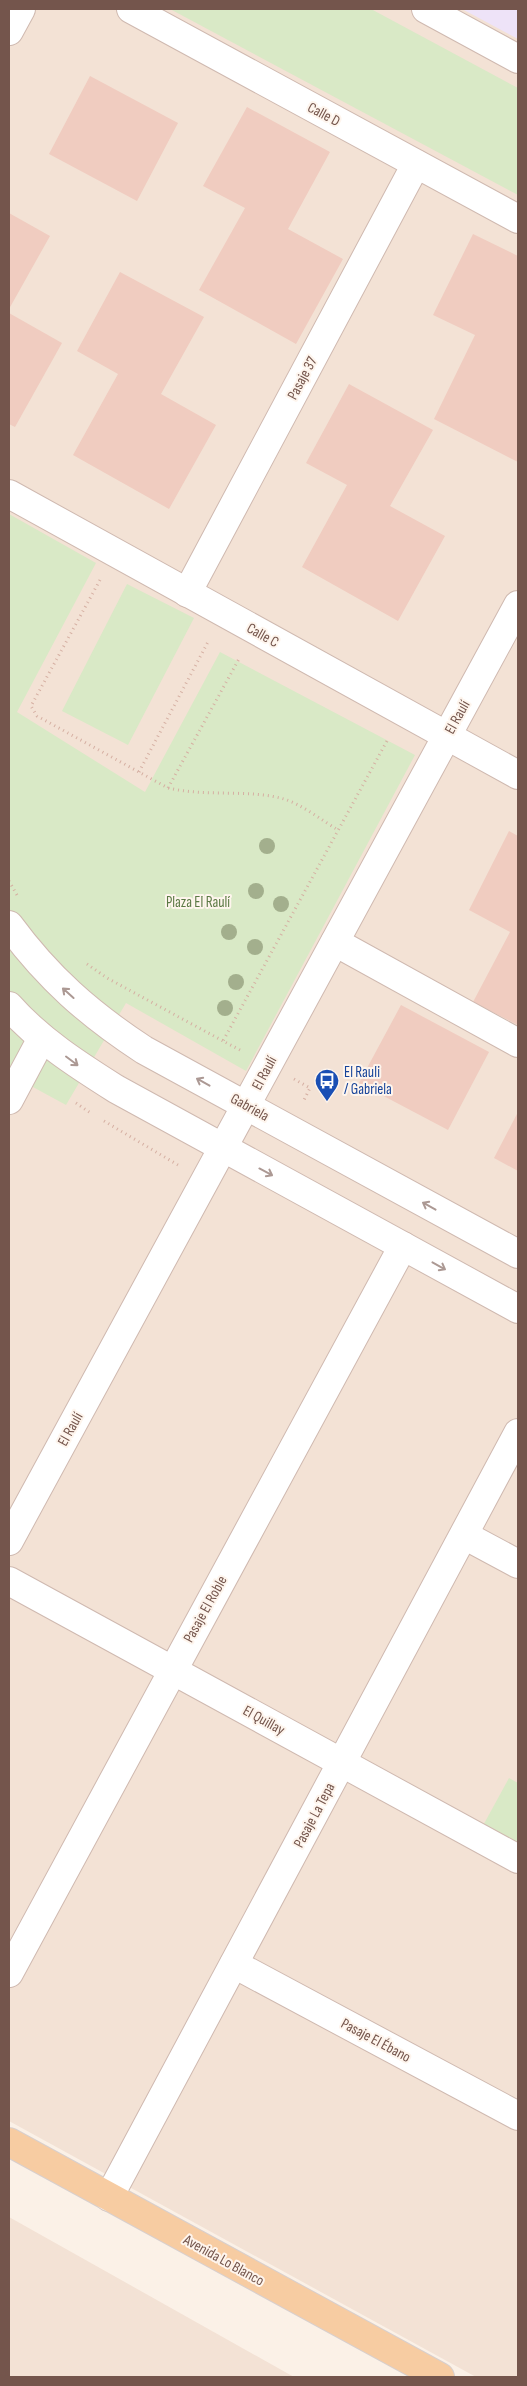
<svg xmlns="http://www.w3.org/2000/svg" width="527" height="2386" viewBox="0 0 527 2386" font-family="'Sofia Sans Condensed',sans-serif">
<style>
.residential{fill:#f3e2d5}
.education{fill:#eee3f8}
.green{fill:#d9e9c6}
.building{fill:#f0ccc0}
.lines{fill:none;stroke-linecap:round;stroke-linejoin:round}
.minor-casing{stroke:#cfb9b0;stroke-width:30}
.major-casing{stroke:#d8cfcd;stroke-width:30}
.path{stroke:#d5afa2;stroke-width:3;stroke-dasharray:1 4;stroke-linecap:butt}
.minor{stroke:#fff;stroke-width:28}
.major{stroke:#f7cca2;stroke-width:28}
.tree{fill:#a3af8d}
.oneway{stroke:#ac9994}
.labels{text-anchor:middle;stroke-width:4;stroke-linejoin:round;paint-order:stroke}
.street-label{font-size:15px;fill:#74554c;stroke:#fef5ed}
.park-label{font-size:15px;fill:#5b7944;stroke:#fef5ed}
.transit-label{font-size:15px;fill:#164399;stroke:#fef5ed;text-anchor:start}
</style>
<rect width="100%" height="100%" fill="#fbf1e7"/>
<g class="residential">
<polygon points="9,9 518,9 518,2377 476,2377 9,2121"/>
<polygon points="9,2217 294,2377 9,2377"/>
</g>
<polygon class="education" points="462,9 518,9 518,39"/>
<g class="green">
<polygon points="170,9 371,9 518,88 518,195"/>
<polygon points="9,514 96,563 17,712 145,792 220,652 415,755 246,1071 126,1003 66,1105 9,1074"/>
<polygon points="127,584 194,618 128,745 62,711"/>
<polygon points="509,1778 518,1783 518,1852 480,1831"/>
</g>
<g class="building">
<polygon points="90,76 178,123 137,201 49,154"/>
<polygon points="247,107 330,152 288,229 343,259 296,344 199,290 245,208 203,186"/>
<polygon points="9,213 50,236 9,309"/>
<polygon points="473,234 518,256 518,462 434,419 475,335 433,315"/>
<polygon points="120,272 204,317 161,394 216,425 169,509 73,455 118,374 77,351"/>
<polygon points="9,313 62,343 15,427 9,424"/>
<polygon points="349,384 433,430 390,506 445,536 398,621 302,567 347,485 306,463"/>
<polygon points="509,831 518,836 518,1025 473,1002 510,932 469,910"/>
<polygon points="401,1005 489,1052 448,1130 359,1083"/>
<polygon points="518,1112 518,1171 494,1158"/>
</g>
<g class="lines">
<defs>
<g id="minor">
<polyline points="131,9 518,219"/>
<polyline points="426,9 518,59"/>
<polyline points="9,31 21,9"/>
<polyline points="9,494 518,775"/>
<polyline points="187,593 416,164"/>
<path d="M9,925C48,978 89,1014 144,1050L518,1254"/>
<polyline points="335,942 518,1043"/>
<path d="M9,1006C39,1040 78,1065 116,1089L518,1309"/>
<polyline points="9,1100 42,1038"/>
<polyline points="464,1535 518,1564"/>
<polyline points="9,1541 518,605"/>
<polyline points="9,1581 518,1859"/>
<polyline points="234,1964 518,2116"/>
<polyline points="9,1973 403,1246"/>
<polyline points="109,2197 518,1433"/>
</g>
<polyline id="major" points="9,2142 440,2377"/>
</defs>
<use href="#minor" class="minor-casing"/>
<use href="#major" class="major-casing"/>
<g class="path">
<path d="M100,580L31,706L37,716L168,788C206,797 250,789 284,799C301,804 323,821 338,830"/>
<polyline points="139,772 209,640"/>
<polyline points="168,788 240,657"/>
<polyline points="9,881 17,895"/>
<polyline points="87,964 107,978 223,1041"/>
<polyline points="240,1050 223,1041 388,739"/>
<polyline points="294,1079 310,1088 303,1102"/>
<polyline points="76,1103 92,1114"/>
<polyline points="104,1121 178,1165"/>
</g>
<use href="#minor" class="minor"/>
<use href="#major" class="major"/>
</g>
<g class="tree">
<circle cx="267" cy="846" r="8"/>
<circle cx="256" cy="891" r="8"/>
<circle cx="281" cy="904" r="8"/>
<circle cx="229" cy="932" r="8"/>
<circle cx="255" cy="947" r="8"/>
<circle cx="236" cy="982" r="8"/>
<circle cx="225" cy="1008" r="8"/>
</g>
<defs><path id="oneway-shaft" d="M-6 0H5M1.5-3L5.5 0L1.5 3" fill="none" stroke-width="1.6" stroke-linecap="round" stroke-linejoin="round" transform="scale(1.25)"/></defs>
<g class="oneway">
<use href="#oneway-shaft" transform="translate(68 993) rotate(-138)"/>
<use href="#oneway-shaft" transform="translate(72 1061) rotate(37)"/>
<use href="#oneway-shaft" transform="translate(203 1082) rotate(-151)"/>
<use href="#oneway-shaft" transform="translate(266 1172) rotate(28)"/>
<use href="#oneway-shaft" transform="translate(429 1206) rotate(-151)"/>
<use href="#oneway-shaft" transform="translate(439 1266) rotate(29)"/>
</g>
<defs>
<symbol id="bus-pin" viewBox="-11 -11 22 30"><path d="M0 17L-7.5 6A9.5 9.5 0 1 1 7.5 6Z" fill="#1a4fb4" stroke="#fef5ed"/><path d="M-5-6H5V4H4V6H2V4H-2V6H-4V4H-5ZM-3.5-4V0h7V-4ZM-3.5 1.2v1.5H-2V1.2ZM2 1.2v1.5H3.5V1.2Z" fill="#fff"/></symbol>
</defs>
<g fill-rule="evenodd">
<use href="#bus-pin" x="313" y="1067" width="28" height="38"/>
</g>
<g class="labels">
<g class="street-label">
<text transform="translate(324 114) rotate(28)" y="5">Calle D</text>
<text transform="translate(302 378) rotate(-62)" y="5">Pasaje 37</text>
<text transform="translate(263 635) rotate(29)" y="5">Calle C</text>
<text transform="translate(457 717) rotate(-61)" y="5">El Raulí</text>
<text transform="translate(264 1073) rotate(-62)" y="5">El Raulí</text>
<text transform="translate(250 1107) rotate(29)" y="5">Gabriela</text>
<text transform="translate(70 1429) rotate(-61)" y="5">El Raulí</text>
<text transform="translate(205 1609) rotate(-61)" y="5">Pasaje El Roble</text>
<text transform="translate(264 1720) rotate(29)" y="5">El Quillay</text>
<text transform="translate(314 1815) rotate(-62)" y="5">Pasaje La Tepa</text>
<text transform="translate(376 2040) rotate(28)" y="5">Pasaje El Ébano</text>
<text transform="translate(224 2260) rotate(29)" y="5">Avenida Lo Blanco</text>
</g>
<g class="park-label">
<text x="198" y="907">Plaza El Raulí</text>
</g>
<g class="transit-label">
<text x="344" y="1077">El Rauli<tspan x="344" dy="17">/ Gabriela</tspan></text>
</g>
</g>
<rect width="527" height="2386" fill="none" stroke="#74554c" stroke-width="20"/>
</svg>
